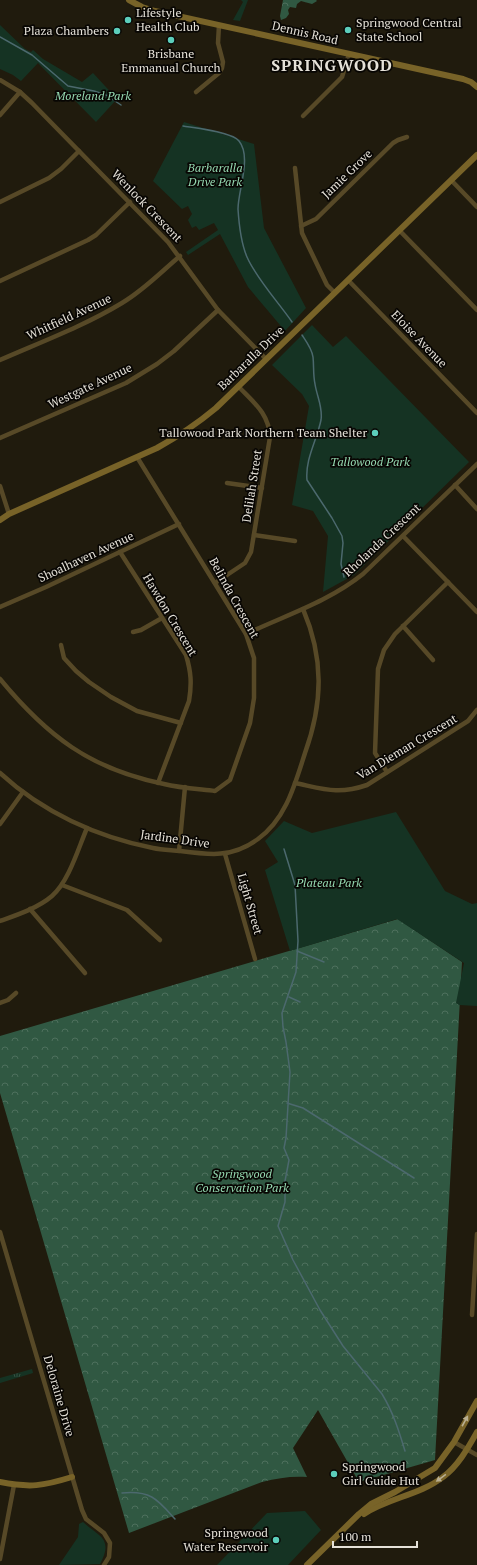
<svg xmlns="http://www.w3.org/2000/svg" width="477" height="1565" viewBox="0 0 477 1565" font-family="'PT Serif',serif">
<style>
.grass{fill:url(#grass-tufts)}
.forest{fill:url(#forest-crowns)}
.green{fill:#153323}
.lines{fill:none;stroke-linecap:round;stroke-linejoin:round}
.stream{stroke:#4c696e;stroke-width:1.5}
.street{stroke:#574927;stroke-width:4.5}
.secondary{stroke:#786328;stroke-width:6}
.oneway{fill:#b9af92}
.poi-dot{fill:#5ccebb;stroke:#080603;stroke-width:1.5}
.labels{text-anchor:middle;stroke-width:3.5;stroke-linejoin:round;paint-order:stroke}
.poi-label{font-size:12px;fill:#e5e1d8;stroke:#080603;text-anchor:start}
.street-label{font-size:12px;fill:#e5e1d8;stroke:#080603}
.park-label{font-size:12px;font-style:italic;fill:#95d9b1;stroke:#080603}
.district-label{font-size:16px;font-weight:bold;letter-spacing:1px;fill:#e5e1d8;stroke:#080603}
</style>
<defs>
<pattern id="grass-tufts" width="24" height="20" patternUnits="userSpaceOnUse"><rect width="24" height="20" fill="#153323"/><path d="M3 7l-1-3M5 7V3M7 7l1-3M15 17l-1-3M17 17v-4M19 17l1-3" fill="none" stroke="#375042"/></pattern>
<pattern id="forest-crowns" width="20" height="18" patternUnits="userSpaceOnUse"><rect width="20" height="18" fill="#305842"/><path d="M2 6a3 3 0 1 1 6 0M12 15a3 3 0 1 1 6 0" fill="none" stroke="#4e705d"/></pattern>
</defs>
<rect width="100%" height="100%" fill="#201b0d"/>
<polygon class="grass" points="32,1369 33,1373 0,1383 0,1378"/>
<g class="forest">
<polygon points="283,0 316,0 317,1 312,4 301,1 297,4 296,8 290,7 288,10 289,14 286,18 281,20 280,16"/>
<path d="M398,919L462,962L435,1460L359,1482L318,1410L293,1448L307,1477C291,1476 278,1478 262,1482L129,1533L0,1093V1036Z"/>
</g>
<g class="green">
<polygon points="241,0 248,0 240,21 233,20 243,2"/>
<polygon points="0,25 25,49 31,52 33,50 43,59 82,82 93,73 117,99 96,122 38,63 21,81 13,75 0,69"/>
<polygon points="184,122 254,144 264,228 306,308 285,331 248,287 220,234 188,255 186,252 218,230 214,223 199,230 196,226 192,228 188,220 192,214 188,206 182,209 153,181"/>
<polygon points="312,325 333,347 346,336 469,462 354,575 323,592 328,536 313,511 292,505 309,406 302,394 272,365"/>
<polygon points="396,812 445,891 472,904 477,903 477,1006 459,1005 456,1003 464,963 397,919 290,951 265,870 278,862 265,841 284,821 312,833"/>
<polygon points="305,1511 321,1530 288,1565 217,1565 267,1513"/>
<path d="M83,1522C99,1537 114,1538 100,1564L59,1565L78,1537L79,1524Z"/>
</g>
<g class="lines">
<g class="stream">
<polyline points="0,37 32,55 68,86 94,91 106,95 121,105"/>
<path d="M183,126C195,128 232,132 239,141C252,157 238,190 238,209C239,225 241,243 247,257C256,278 279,303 292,322"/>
<path d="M302,335C306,341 312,349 313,357C314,366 313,375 315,384C317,397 323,407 321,420C317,440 305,459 307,480L332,518L342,536L343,543L341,564L344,577"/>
<path d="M284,849L295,885L298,941L296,972L282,1013L283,1027L286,1042L290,1072L286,1138L284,1148L289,1160L285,1181V1202L278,1226L293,1260L320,1310L343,1346L382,1394C393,1412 399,1431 405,1451"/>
<polyline points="297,951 324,962"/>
<polyline points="289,997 300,1002"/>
<polyline points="287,1103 303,1108 414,1178"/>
<path d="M122,1493C151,1490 158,1500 175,1519"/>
</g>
<g class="street">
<polyline points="0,80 20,92 32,103 168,242 218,310 266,359"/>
<polyline points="196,92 219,73 222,68 223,62 218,43 219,25"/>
<polyline points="0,115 20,92"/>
<polyline points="303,116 342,77 349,54"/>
<polyline points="295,168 302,233 327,285 334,292"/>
<polyline points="451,180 477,207"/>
<polyline points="0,202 49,178 61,169 79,151"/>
<polyline points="301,226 316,219 393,143 398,140 407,137"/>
<polyline points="399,230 477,310"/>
<polyline points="348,280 477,413"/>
<polyline points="0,281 88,240 96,235 130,202"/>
<path d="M0,360C41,342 84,326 122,303C144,290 161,272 180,256"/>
<polyline points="0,438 126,383 157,364 174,351 218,310"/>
<polyline points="227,483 262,488"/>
<polyline points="455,485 477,509"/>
<polyline points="0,486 9,514"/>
<polyline points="254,535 295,541"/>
<polyline points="403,536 477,612"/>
<path d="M120,552L186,655C191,672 192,683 189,701L158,783"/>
<path d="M215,583L245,563L251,552L270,437C269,413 253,402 238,386"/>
<polyline points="0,607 46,587 179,524"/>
<polyline points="403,626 433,660"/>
<polyline points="133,632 141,630 162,618"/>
<path d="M246,634C286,615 328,602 363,574L477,464"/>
<polyline points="61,645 64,658 76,671 89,682 111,697 137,711 181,723"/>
<path d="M0,679C47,736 90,769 164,784C180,788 198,789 215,791L230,780L250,723L254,698V658L246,634L137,457"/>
<polyline points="387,772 375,753 378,669 384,650 395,634 448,582"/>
<path d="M0,773C42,812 97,837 153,848C162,850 171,850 180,851C210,855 232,858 258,839C286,819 295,784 305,753C323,703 324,658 303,609"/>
<path d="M295,783C324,789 338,795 367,785L468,721L477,710"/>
<polyline points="0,824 23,792"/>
<polyline points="179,851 185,787"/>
<polyline points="225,854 255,959"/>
<polyline points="62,885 127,910 160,940"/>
<polyline points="30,909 85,973"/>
<path d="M0,921C17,915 38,908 52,896C69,881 78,849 87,828"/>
<polyline points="0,1003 8,1000 16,993"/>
<polyline points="0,1232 82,1510 86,1519 104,1533 110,1543 109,1557 104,1565"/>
<polyline points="472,1315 477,1234"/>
<polyline points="454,1442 477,1455"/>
<polyline points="0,1559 14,1485"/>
</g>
<g class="secondary">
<polyline points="129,0 142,7 155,11 463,79 471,82 477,87"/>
<path d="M0,520L9,514L157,448C179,436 198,423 216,408L477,155"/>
<path d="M0,1482C30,1488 43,1486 72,1477"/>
<path d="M364,1514C388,1498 420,1495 443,1477C458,1466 468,1448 477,1432"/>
<polyline points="307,1565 359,1514 371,1504 395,1492 435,1468 454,1442 477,1401"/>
</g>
</g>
<defs><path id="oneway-solid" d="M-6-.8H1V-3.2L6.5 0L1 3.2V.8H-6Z"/></defs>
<g class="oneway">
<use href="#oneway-solid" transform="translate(465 1421) rotate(-61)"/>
<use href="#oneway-solid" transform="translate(441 1478) rotate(144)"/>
</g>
<g class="poi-dot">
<circle cx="128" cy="20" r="4"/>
<circle cx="348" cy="30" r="4"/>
<circle cx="117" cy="31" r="4"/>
<circle cx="171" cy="40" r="4"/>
<circle cx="375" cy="433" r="4"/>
<circle cx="334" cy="1474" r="4"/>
<circle cx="276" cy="1540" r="4"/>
</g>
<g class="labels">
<g class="poi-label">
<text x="136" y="17">Lifestyle<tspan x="136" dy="14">Health Club</tspan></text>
<text x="356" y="27">Springwood Central<tspan x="356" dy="14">State School</tspan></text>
<text x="109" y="35" text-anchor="end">Plaza Chambers</text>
<text x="171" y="58" text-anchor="middle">Brisbane<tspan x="171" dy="14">Emmanual Church</tspan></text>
<text x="367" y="437" text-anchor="end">Tallowood Park Northern Team Shelter</text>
<text x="342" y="1471">Springwood<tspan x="342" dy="14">Girl Guide Hut</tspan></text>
<text x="268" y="1537" text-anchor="end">Springwood<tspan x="268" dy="14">Water Reservoir</tspan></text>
</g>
<g class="street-label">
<text transform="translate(305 33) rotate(13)" y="4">Dennis Road</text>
<text transform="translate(347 174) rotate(-44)" y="4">Jamie Grove</text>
<text transform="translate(147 206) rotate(46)" y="4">Wenlock Crescent</text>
<text transform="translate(69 317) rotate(-25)" y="4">Whitfield Avenue</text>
<text transform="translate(419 339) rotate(46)" y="4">Eloise Avenue</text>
<text transform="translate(251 358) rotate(-44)" y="4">Barbaralla Drive</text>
<text transform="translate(90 386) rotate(-25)" y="4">Westgate Avenue</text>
<text transform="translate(252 486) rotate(-81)" y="4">Delilah Street</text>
<text transform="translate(382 540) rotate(-43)" y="4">Rholanda Crescent</text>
<text transform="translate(86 557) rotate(-25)" y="4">Shoalhaven Avenue</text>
<text transform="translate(234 598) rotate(61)" y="4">Belinda Crescent</text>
<text transform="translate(170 615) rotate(59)" y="4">Hawdon Crescent</text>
<text transform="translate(407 747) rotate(-31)" y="4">Van Dieman Crescent</text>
<text transform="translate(175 839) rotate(8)" y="4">Jardine Drive</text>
<text transform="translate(250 904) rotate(74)" y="4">Light Street</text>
<text transform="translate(59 1396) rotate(74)" y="4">Deloraine Drive</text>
</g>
<g class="park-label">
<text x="93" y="100">Moreland Park</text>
<text x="215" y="172">Barbaralla<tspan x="215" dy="14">Drive Park</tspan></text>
<text x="370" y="466">Tallowood Park</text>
<text x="329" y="887">Plateau Park</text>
<text x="242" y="1178">Springwood<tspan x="242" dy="14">Conservation Park</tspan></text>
</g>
<g class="district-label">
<text x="332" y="71">SPRINGWOOD</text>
</g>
</g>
<path d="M333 1541v6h84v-6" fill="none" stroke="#e5e1d8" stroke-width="2"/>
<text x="339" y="1541" font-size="12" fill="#e5e1d8" stroke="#080603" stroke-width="3" paint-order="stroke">100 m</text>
</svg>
